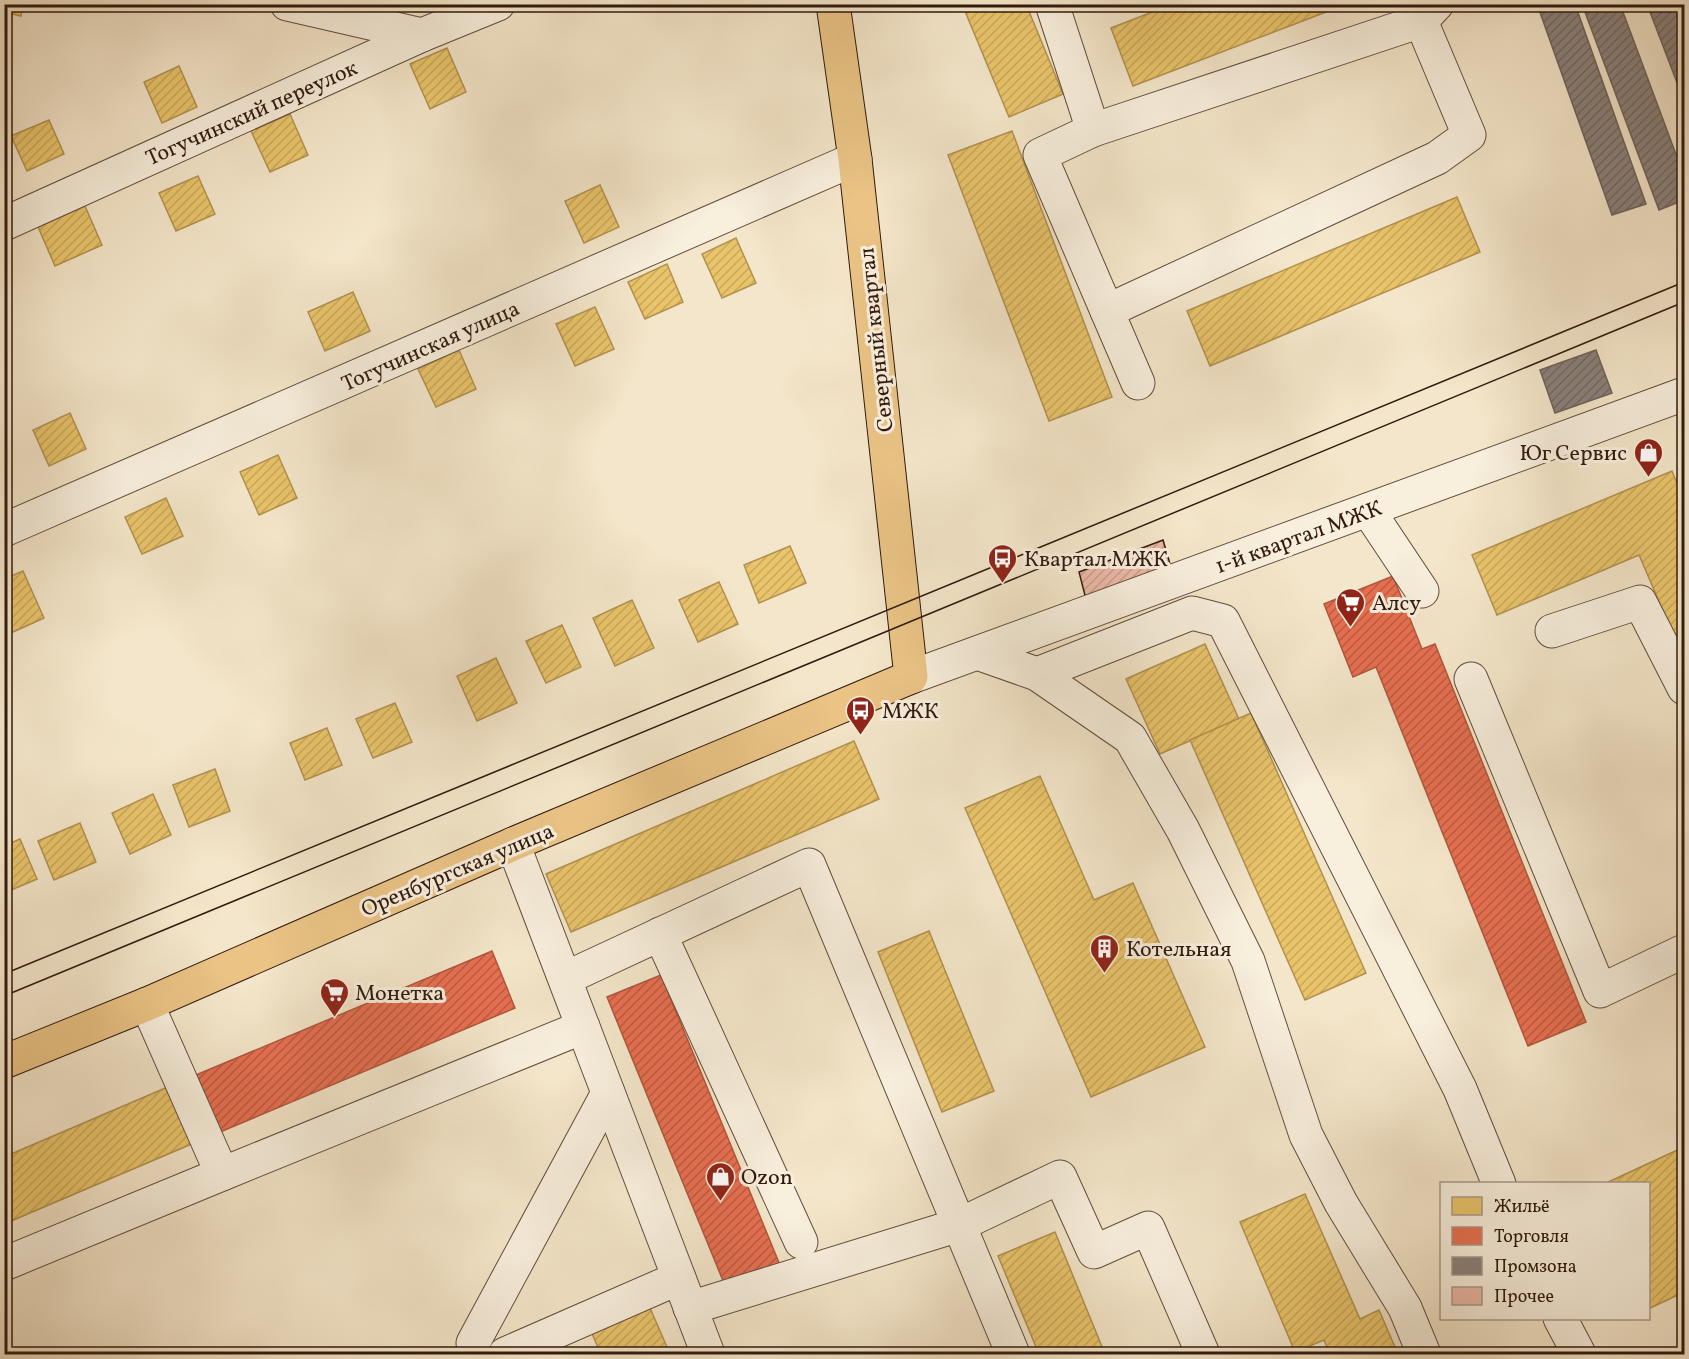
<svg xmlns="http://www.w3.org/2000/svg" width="1689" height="1359" viewBox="0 0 1689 1359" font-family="Vollkorn,serif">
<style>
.homes{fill:url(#homes-hatch);stroke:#b2914e;stroke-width:1.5}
.shops{fill:url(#shops-hatch);stroke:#b0563d;stroke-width:1.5}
.industry{fill:url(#industry-hatch);stroke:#6f625b;stroke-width:1.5}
.building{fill:url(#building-hatch);stroke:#301a0e;stroke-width:1.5}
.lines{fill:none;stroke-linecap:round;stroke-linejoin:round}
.minor-casing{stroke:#614d3d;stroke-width:35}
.major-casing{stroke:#301a0e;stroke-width:35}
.minor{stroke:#f8efdd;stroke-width:33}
.major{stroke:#eac385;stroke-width:33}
.tram{stroke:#301a0e;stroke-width:1.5}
.labels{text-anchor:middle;stroke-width:6;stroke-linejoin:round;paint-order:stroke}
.street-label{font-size:22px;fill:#301a0e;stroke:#f8efdd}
.poi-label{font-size:22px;fill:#301a0e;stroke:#f8efdd;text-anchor:start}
</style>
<defs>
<pattern id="homes-hatch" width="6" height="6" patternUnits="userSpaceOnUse" patternTransform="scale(1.5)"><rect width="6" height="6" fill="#e9c46a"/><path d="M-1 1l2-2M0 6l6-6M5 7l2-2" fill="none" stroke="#c8a85b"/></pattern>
<pattern id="shops-hatch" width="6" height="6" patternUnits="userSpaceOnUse" patternTransform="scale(1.5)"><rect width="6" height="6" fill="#e76f51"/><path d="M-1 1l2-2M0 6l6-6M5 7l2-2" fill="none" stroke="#bc5a42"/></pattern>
<pattern id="industry-hatch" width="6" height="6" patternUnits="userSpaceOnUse" patternTransform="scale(1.5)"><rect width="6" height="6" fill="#8a817c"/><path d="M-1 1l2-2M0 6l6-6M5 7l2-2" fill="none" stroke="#716964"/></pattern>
<pattern id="building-hatch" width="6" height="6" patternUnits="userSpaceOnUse" patternTransform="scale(1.5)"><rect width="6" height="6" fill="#ebb7a6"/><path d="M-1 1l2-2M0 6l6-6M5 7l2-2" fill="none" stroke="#ca9d8e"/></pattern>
</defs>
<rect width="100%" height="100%" fill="#f4e6ca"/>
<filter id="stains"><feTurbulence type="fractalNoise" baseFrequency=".00333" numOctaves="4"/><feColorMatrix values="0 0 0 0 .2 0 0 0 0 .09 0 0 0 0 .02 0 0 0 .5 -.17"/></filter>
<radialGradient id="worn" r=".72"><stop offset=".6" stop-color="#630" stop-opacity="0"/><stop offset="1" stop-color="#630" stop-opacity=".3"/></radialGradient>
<g class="homes">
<polygon points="4,4 23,4 21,16 4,12"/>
<polygon points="962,4 1026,4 1063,94 1009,117"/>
<polygon points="1173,4 1347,4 1133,86 1111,28"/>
<polygon points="447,48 466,92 430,109 410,64"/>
<polygon points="179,66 197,107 162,123 144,82"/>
<polygon points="290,114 308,155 270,172 251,131"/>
<polygon points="49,120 64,154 27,171 11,136"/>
<polygon points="1012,131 1112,397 1049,421 948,155"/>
<polygon points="198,176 215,214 176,231 159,193"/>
<polygon points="600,185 619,227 584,243 565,201"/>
<polygon points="1457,197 1480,252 1210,366 1187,311"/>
<polygon points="85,206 102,245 55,266 38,227"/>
<polygon points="736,238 756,283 722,298 702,254"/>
<polygon points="667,264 683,302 645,319 628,282"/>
<polygon points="353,292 370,331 325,351 308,312"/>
<polygon points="595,307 614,349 575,366 556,324"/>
<polygon points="459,350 476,389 436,407 418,369"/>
<polygon points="70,413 86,449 49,466 33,430"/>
<polygon points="278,455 297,498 259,515 240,472"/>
<polygon points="1672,471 1684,501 1684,646 1679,648 1639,555 1497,615 1472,555"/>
<polygon points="166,498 183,536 142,554 125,517"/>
<polygon points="790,546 806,583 759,603 744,565"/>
<polygon points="23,571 44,618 4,636 4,579"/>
<polygon points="719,582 738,624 698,642 679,600"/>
<polygon points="632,600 654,648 615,666 593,618"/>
<polygon points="562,625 581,667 546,683 526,641"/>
<polygon points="1205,644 1239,719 1160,754 1126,679"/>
<polygon points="496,658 517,703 477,721 457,676"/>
<polygon points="395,703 412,742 373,758 356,719"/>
<polygon points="1251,713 1366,973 1305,1000 1190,740"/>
<polygon points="327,728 342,765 305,780 290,743"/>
<polygon points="854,741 879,799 571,932 546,874"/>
<polygon points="215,769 230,811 189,827 173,785"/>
<polygon points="1040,776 1094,900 1133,883 1205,1047 1091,1097 965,808"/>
<polygon points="153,794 171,835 130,854 112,813"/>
<polygon points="80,823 96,862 54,880 38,841"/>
<polygon points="20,839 37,879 4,893 4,846"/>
<polygon points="929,931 994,1091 942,1112 878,952"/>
<polygon points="177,1083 201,1140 4,1224 4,1157"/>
<polygon points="1684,1147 1684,1309 1678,1295 1648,1309 1648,1184 1604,1184"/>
<polygon points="1305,1194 1360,1319 1379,1310 1398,1354 1330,1354 1324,1340 1295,1352 1240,1222"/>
<polygon points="1055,1232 1105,1354 1039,1354 998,1256"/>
<polygon points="647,1301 670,1354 601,1354 589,1327"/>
</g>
<g class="shops">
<polygon points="1393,576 1422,649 1435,644 1586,1022 1528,1046 1376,667 1353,677 1324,604"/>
<polygon points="492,951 515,1008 201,1140 177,1083"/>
<polygon points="661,975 782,1270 728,1293 607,997"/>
</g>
<g class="industry">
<polygon points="1537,4 1575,4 1646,204 1612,215"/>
<polygon points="1582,4 1620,4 1684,176 1684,200 1659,210"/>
<polygon points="1647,4 1684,4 1684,101"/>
<polygon points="1596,350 1612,393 1555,413 1540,370"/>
</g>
<polygon class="building" points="1163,540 1173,574 1088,607 1079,572"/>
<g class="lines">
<defs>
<g id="minor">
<polyline points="287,4 422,35"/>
<polyline points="1052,4 1093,130 1421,21 1437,4"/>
<polyline points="1093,130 1040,155 1107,311 1437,158 1469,135 1421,21"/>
<polyline points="4,224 422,35 498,4"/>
<polyline points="1107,311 1138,383"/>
<polyline points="1368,510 1422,591"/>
<polyline points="4,530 855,159"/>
<polyline points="1552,631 1640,602 1684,688"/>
<polyline points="977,653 1037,674 1130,738 1183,830 1248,961 1306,1135 1341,1203 1405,1308 1424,1354"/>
<polyline points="1037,674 1192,613 1223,621 1460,1089 1499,1184"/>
<polyline points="911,677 1684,394"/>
<polyline points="1471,679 1600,991 1684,951"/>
<polyline points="660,934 801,1242"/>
<polyline points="566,978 809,865 1013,1354"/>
<polyline points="583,1027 708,1354"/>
<polyline points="222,1174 583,1027 513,844"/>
<polyline points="4,1264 222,1174 147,1004"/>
<polyline points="690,1308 959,1225 1060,1177 1094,1252 1148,1228 1203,1354"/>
<polyline points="1560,1318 1579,1354"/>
<polyline points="473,1343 608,1093"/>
<polyline points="505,1354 679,1278"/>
</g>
<polyline id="major" points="4,1062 147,1004 513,844 911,677 855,159 833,4"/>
</defs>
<use href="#minor" class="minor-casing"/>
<use href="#major" class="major-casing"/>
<use href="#minor" class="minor"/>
<use href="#major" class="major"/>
<g class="tram">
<polyline points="4,974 1684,282"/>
<polyline points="4,996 1684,302"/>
</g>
</g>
<defs>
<symbol id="shop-pin" viewBox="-11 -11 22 30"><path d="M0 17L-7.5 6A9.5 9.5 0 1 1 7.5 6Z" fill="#8f2418" stroke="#f8efdd"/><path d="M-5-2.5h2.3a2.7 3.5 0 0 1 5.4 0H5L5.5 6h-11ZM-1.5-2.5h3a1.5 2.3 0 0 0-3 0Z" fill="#fff"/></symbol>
<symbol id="bus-pin" viewBox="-11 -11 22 30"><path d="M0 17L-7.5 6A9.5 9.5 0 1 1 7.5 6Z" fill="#8f2418" stroke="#f8efdd"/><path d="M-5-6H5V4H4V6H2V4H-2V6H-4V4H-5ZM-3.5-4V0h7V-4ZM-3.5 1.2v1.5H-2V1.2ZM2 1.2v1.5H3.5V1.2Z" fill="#fff"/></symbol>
<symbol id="supermarket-pin" viewBox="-11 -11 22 30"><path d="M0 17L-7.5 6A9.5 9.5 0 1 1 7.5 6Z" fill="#8f2418" stroke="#f8efdd"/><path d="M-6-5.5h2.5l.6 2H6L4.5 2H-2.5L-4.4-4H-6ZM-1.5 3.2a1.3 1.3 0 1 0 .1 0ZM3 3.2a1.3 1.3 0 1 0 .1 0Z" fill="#fff"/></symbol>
<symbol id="building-pin" viewBox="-11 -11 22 30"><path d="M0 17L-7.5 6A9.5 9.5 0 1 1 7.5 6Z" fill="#8f2418" stroke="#f8efdd"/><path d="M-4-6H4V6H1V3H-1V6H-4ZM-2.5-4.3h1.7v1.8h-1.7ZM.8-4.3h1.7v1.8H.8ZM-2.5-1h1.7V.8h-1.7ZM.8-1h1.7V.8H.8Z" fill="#fff"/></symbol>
</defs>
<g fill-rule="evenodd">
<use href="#shop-pin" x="1632" y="436" width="33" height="45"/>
<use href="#bus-pin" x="986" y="542" width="33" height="45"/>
<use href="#supermarket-pin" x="1334" y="586" width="33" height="45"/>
<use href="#bus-pin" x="844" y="694" width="33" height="45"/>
<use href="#building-pin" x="1088" y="932" width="33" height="45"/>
<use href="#supermarket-pin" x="318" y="976" width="33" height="45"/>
<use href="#shop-pin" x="704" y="1160" width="33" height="45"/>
</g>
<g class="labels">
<g class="street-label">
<text transform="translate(251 112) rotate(-24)" y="8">Тогучинский переулок</text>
<text transform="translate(875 340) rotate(-96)" y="8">Северный квартал</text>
<text transform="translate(430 345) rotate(-24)" y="8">Тогучинская улица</text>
<text transform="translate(1298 536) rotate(-20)" y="8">1-й квартал МЖК</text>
<text transform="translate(457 869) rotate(-23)" y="8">Оренбургская улица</text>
</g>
<g class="poi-label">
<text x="1627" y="460" text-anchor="end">Юг Сервис</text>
<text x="1024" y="566">Квартал МЖК</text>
<text x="1372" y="610">Алсу</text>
<text x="882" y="718">МЖК</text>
<text x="1126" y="956">Котельная</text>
<text x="355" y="1000">Монетка</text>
<text x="741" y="1184">Ozon</text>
</g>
</g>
<rect width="1689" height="1359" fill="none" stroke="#f4e6ca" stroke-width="24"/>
<rect x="6" y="6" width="1677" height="1347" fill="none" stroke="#301a0e" stroke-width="3"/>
<rect x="12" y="12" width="1665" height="1335" fill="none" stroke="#301a0e" stroke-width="1.5"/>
<rect x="1440" y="1182" width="210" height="138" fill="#f8efdd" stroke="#a89a8a" stroke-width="1.5"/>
<rect x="1452" y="1197" width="30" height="18" fill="#e9c46a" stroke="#a89a8a" stroke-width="1.5"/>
<text x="1494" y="1212" font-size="18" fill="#301a0e">Жильё</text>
<rect x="1452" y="1227" width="30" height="18" fill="#e76f51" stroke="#a89a8a" stroke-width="1.5"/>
<text x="1494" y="1242" font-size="18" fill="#301a0e">Торговля</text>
<rect x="1452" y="1257" width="30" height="18" fill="#8a817c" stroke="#a89a8a" stroke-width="1.5"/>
<text x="1494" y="1272" font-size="18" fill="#301a0e">Промзона</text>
<rect x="1452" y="1287" width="30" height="18" fill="#ebb7a6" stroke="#a89a8a" stroke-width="1.5"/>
<text x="1494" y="1302" font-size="18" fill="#301a0e">Прочее</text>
<rect width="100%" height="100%" filter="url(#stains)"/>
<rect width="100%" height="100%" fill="url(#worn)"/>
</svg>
